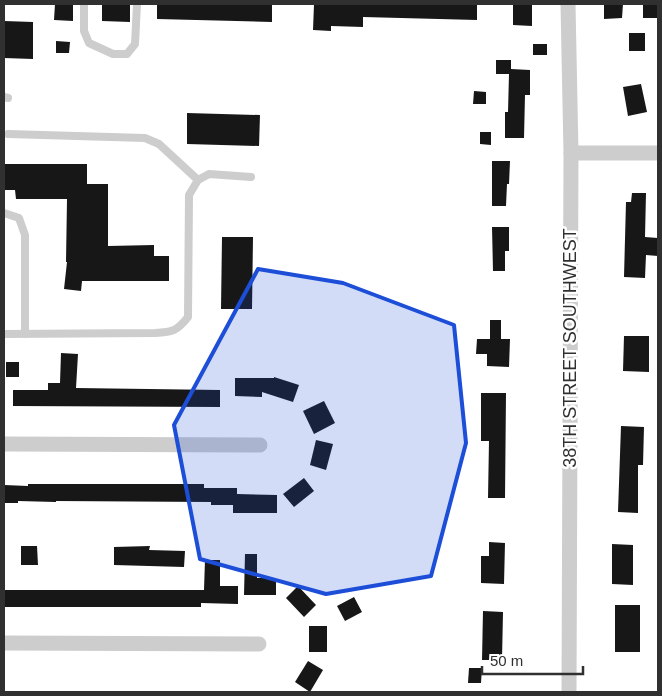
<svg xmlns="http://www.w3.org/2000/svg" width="662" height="696" viewBox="0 0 662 696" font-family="Arial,sans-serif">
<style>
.building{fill:#171717}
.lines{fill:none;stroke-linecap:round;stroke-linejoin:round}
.service{stroke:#cdcdcd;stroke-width:8}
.minor{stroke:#cdcdcd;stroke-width:15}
.marked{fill:#1d4ed8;fill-opacity:0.2;stroke:#1d4ed8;stroke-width:4;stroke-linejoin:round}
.labels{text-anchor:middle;stroke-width:5;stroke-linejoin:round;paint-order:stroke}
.street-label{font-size:18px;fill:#303030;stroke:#fff}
</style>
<rect width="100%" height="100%" fill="#fff"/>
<g class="building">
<polygon points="55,4 73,4 73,21 54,20"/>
<polygon points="102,4 130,4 130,22 102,21"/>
<polygon points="157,4 272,4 272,22 157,19"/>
<polygon points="314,4 477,4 477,20 363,17 363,27 331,26 331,31 313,30"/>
<polygon points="513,4 532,4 532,26 513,25"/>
<polygon points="604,4 623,4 622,18 604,19"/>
<rect x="643" y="4" width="15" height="14"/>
<polygon points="4,21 33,22 33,59 4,58"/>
<rect x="629" y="33" width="16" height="18"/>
<polygon points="56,41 70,42 69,53 56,53"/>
<rect x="533" y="44" width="14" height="11"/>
<polygon points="496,60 511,60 511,69 530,70 530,95 525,95 524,138 505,138 505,112 508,112 509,74 496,74"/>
<polygon points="641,84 647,112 628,116 623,87"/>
<polygon points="474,91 486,92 486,104 473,104"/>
<polygon points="187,113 260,115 259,146 187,144"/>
<polygon points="480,132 491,132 491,145 480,144"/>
<polygon points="492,161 510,161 509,184 507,184 506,206 492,206"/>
<polygon points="4,164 87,164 87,184 108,184 108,246 154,245 154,256 169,256 169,281 82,281 81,291 64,289 67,262 66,262 67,199 16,199 15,190 4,190"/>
<polygon points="632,193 646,193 645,237 658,238 658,256 646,255 645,278 624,277 626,202 631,202"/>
<polygon points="492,227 509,227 509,251 505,251 505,271 493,271"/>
<polygon points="222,237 253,237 252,309 221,309"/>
<polygon points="490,320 501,320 501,339 510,339 509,367 487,366 487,354 476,354 477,339 490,339"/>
<polygon points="624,336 649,336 649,372 623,371"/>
<polygon points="61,353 78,354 76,388 220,390 220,407 13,406 13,390 48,390 48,383 60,383"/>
<rect x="6" y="362" width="13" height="15"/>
<polygon points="274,377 299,385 293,402 262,392 262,397 235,396 235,378 274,378"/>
<polygon points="481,393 506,393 505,498 488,498 489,441 481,441"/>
<polygon points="324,401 335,423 314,434 303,411"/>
<polygon points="621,426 644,427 643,465 638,465 638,513 618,512"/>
<polygon points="316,440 333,444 326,470 310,465"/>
<polygon points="304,478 314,491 294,507 283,494"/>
<polygon points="28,484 204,484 204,488 237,488 237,494 277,495 277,513 233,513 233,505 211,505 211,502 56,501 56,502 18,501 18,503 4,503 4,485 28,486"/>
<polygon points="489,542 505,543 504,584 481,583 481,556 489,556"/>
<polygon points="612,544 633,545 633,585 612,584"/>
<polygon points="21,546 37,546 38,565 21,565"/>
<polygon points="150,546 149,550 185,551 184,567 114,565 114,547"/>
<polygon points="245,554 257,554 257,578 276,578 276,595 244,595"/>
<polygon points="205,560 220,560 220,586 238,586 238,604 201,603 201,607 4,607 4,590 204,590"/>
<polygon points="298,586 316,605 304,617 286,598"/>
<polygon points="354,597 362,612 345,621 337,606"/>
<rect x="615" y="605" width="25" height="47"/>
<polygon points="483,611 503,612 502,660 482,660"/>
<rect x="309" y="626" width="18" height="26"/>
<polygon points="308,661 323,670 310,692 295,682"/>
<polygon points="469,668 482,668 481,683 468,683"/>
</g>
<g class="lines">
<g class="service">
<polyline points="84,4 84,31 89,43 113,54 127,54 135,44 137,4"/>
<polyline points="4,97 8,98"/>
<polyline points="8,134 145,138 159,144 198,180"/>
<polyline points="4,213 19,218 25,235 25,334"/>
<path d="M4,334L155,333C173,332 177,331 188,317L189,195L198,180L209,174L251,177"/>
</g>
<g class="minor">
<polyline points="568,4 571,153 569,692"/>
<polyline points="571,153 658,153"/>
<polyline points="4,444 260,445"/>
<polyline points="4,643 259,644"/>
</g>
</g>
<path class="marked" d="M258,269L343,283L454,325L466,443L431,576L326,594L200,559L174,425Z"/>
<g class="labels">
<g class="street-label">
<text transform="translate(570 348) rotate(-90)" y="6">38TH STREET SOUTHWEST</text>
</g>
</g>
<rect width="662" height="696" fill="none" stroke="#303030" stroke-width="10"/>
<path d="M482 666v8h101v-8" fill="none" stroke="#303030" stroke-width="2.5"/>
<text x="490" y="666" font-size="15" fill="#303030" stroke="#ffffff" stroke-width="4" paint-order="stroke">50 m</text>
</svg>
